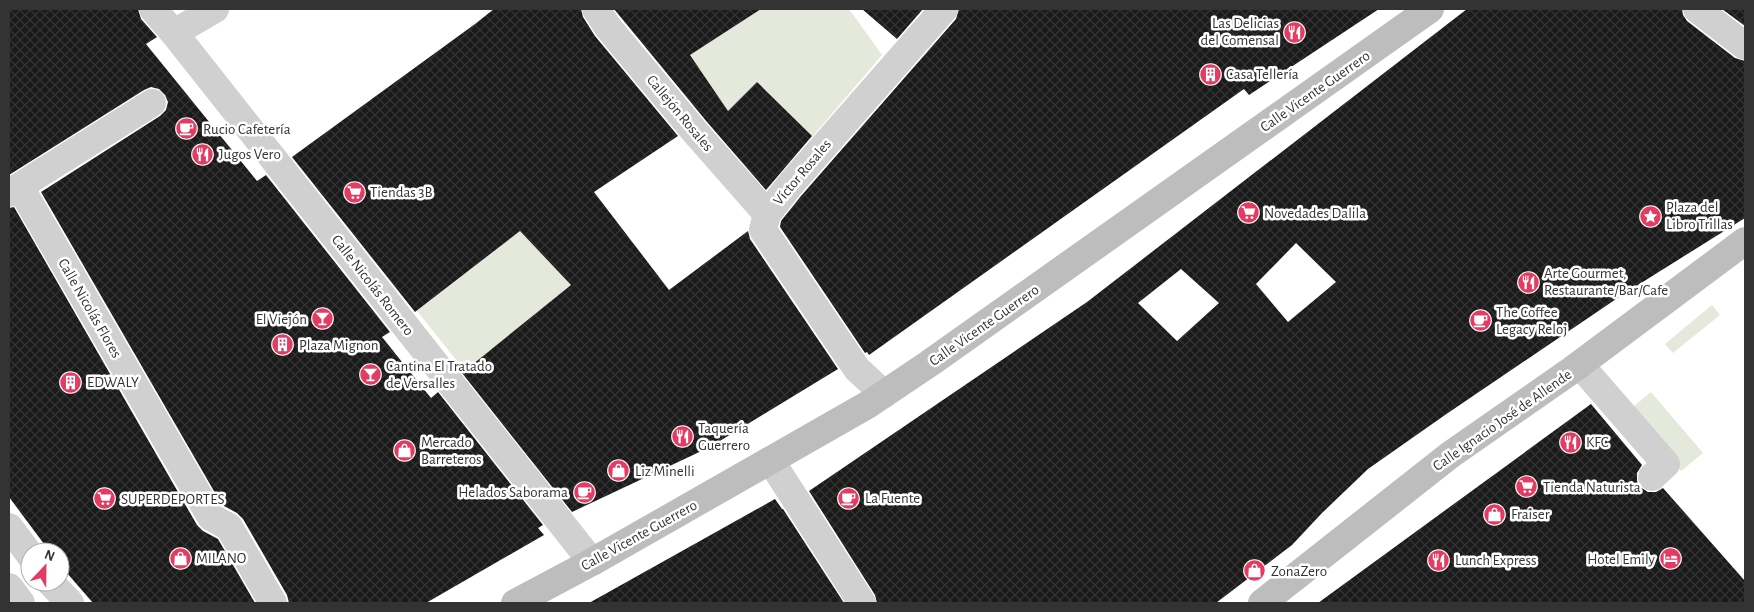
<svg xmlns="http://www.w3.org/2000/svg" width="1754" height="612" viewBox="0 0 1754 612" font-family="'Alegreya Sans',sans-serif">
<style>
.garden{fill:#e4e9dc}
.building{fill:url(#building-cross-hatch);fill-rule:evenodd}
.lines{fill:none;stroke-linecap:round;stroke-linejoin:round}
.street{stroke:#d0d0d0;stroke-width:28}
.secondary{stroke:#bdbdbd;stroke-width:28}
.labels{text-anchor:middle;stroke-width:5;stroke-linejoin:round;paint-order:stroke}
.poi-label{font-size:15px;fill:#333;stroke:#fff;text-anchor:start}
.street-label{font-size:15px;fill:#333;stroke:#fff}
</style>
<defs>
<pattern id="building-cross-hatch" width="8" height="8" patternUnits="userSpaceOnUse" patternTransform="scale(1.25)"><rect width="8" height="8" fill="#1a1a1a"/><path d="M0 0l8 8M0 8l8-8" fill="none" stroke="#333"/></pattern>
</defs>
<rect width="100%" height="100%" fill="#fff"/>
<g class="garden">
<polygon points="761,9 849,9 882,55 812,137 757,82 728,111 690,55"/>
<polygon points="520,231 571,285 465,371 417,311"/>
<polygon points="1712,305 1720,315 1673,353 1665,344"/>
<polygon points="1651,392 1703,453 1681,471 1629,410"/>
</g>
<g class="building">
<polygon points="9,9 138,9 141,19 157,37 146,44 257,181 266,175 390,332 382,337 431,398 438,392 543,525 538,528 544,535 426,603 289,603 287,595 243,519 237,513 222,505 41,192 160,116 166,110 168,102 165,95 159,89 151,87 144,90 9,175"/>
<polygon points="494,9 581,9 583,17 595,36 678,136 594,192 669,290 748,231 750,239 838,369 710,447 572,512 462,373 571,285 520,231 415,312 292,157 475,24"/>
<polygon points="614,9 761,9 690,55 728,111 757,82 812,136 766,190 707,122"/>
<polygon points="862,9 923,9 897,39"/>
<polygon points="959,9 1379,9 1249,95 1244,89 869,355 867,352 865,353 780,227 781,221 801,196 956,19"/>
<path d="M1467,9H1682L1683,15L1687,21L1735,58L1745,61V218L1622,295L1445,415L1368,469L1322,513L1292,545L1216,603H877L875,595L809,491L1087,302ZM1296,243L1336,282L1288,322L1256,284ZM1181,269L1219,303L1177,341L1138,303Z"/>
<polygon points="1722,9 1745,9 1745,26"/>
<polygon points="14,207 197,525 203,531 218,539 255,603 93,603 60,565 60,552 50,552 9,497 9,208"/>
<polygon points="1591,404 1642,465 1637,473 1637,481 1640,487 1648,492 1656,492 1663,488 1745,581 1745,603 1318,603"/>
<polygon points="775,499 782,509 783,509 844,603 589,603"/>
</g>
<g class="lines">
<g class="street">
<polyline points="153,9 174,33 592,562"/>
<polyline points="596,9 607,26 695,132 767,214"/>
<polyline points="1697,9 1745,46"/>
<polyline points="174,33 215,9"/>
<polyline points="20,187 211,517 229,527 273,603"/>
<polyline points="9,193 152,103"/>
<polyline points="1580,365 1666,464 1652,477"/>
<polyline points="884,394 857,369 763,230 767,214 789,186 944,9"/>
<polyline points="771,461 862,603"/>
<polyline points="9,527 30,555"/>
<polyline points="50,582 70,603"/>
<polyline points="9,587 21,603"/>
</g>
<g class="secondary">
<polyline points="515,603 592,562 869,404 930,363 1430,9"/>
<polyline points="1262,603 1450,455 1572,370 1745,241"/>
</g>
</g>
<defs>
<symbol id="restaurant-disc" viewBox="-11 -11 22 22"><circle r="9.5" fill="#e23c62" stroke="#fff"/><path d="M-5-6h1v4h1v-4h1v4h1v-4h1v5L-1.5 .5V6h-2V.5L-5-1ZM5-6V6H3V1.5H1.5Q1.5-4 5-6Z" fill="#fff"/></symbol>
<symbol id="building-disc" viewBox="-11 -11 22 22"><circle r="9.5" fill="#e23c62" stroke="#fff"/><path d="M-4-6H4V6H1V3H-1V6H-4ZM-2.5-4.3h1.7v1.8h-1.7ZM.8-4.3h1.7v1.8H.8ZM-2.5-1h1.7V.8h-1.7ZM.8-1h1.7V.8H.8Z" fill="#fff"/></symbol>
<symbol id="cafe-disc" viewBox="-11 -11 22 22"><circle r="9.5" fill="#e23c62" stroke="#fff"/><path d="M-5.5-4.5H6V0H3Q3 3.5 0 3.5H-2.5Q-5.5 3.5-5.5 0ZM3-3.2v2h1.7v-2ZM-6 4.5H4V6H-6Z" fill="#fff"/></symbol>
<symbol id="supermarket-disc" viewBox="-11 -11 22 22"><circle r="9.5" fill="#e23c62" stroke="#fff"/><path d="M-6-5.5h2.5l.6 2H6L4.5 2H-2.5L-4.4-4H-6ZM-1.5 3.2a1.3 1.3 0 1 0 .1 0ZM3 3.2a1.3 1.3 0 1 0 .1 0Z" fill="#fff"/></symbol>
<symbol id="sight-disc" viewBox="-11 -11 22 22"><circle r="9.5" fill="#e23c62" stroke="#fff"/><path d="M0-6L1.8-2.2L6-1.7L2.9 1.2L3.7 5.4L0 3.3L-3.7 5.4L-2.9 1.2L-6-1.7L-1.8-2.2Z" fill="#fff"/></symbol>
<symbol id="bar-disc" viewBox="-11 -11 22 22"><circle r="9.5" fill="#e23c62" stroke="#fff"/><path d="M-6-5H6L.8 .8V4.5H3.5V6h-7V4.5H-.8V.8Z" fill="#fff"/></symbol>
<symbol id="shop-disc" viewBox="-11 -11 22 22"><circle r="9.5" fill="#e23c62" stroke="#fff"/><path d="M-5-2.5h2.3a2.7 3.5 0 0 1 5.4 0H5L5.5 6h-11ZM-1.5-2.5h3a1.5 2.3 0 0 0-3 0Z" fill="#fff"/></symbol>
<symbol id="hotel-disc" viewBox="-11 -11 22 22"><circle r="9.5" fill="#e23c62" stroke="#fff"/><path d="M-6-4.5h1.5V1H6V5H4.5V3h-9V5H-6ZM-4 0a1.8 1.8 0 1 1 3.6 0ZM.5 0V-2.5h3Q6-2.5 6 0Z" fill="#fff"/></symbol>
</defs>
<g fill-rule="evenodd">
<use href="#restaurant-disc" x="1282" y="20" width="25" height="25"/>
<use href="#building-disc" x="1198" y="62" width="25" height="25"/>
<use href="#cafe-disc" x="174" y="116" width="25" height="25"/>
<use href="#restaurant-disc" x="190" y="142" width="25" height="25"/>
<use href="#supermarket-disc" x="342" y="180" width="25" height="25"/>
<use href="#supermarket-disc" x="1236" y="200" width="25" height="25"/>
<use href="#sight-disc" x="1638" y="204" width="25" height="25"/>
<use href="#restaurant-disc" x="1516" y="270" width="25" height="25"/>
<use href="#bar-disc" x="310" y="306" width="25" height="25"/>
<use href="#cafe-disc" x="1468" y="308" width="25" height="25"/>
<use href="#building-disc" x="270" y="332" width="25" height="25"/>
<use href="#bar-disc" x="358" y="362" width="25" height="25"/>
<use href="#building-disc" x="58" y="370" width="25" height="25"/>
<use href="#restaurant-disc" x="670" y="424" width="25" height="25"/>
<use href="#restaurant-disc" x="1558" y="430" width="25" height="25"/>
<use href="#shop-disc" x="392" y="438" width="25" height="25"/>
<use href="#shop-disc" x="606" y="458" width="25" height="25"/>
<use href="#supermarket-disc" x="1514" y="474" width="25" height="25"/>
<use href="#cafe-disc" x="572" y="480" width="25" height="25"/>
<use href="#cafe-disc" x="836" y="486" width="25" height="25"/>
<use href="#supermarket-disc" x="92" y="486" width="25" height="25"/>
<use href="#shop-disc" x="1482" y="502" width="25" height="25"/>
<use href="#shop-disc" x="168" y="546" width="25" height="25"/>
<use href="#hotel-disc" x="1658" y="546" width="25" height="25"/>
<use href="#restaurant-disc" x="1426" y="548" width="25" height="25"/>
<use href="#shop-disc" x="1242" y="558" width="25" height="25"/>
</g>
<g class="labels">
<g class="poi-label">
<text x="1279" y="28" text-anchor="end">Las Delicias<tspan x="1279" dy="17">del Comensal</tspan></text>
<text x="1226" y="79">Casa Tellería</text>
<text x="203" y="134">Rucio Cafetería</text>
<text x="219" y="159">Jugos Vero</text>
<text x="370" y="197">Tiendas 3B</text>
<text x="1666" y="212">Plaza del<tspan x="1666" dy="17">Libro Trillas</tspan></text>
<text x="1264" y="218">Novedades Dalila</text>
<text x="1544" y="278">Arte Gourmet,<tspan x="1544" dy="17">Restaurante/Bar/Cafe</tspan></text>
<text x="1496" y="317">The Coffee<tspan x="1496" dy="17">Legacy Reloj</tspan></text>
<text x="307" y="324" text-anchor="end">El Viejón</text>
<text x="299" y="350">Plaza Mignon</text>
<text x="386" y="371">Cantina El Tratado<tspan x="386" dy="17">de Versalles</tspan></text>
<text x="87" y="387">EDWALY</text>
<text x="698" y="433">Taquería<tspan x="698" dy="17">Guerrero</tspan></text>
<text x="421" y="447">Mercado<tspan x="421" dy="17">Barreteros</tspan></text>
<text x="1586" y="447">KFC</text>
<text x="635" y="476">Liz Minelli</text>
<text x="1543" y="492">Tienda Naturista</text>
<text x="568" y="497" text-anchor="end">Helados Saborama</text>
<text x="865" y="503">La Fuente</text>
<text x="121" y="504">SUPERDEPORTES</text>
<text x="1511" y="519">Fraiser</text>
<text x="196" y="563">MILANO</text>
<text x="1655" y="564" text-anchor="end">Hotel Emily</text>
<text x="1455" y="565">Lunch Express</text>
<text x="1271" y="576">ZonaZero</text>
</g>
<g class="street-label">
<text transform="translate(1315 91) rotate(-35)" y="5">Calle Vicente Guerrero</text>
<text transform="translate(680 113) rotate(50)" y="5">Callejón Rosales</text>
<text transform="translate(802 172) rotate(-50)" y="5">Víctor Rosales</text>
<text transform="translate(373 285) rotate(52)" y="5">Calle Nicolás Romero</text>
<text transform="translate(90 308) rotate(60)" y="5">Calle Nicolás Flores</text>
<text transform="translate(984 325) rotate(-35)" y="5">Calle Vicente Guerrero</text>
<text transform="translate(1502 420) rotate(-35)" y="5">Calle Ignacio José de Allende</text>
<text transform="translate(639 535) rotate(-29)" y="5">Calle Vicente Guerrero</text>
</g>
</g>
<rect width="1754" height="612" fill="none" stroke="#333333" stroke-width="20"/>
<g transform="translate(45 567) rotate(22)"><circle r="24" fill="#ffffff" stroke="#adadad"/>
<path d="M0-4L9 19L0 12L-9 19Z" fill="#e23c62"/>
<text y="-8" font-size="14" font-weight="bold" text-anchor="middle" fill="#333333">N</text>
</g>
</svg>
